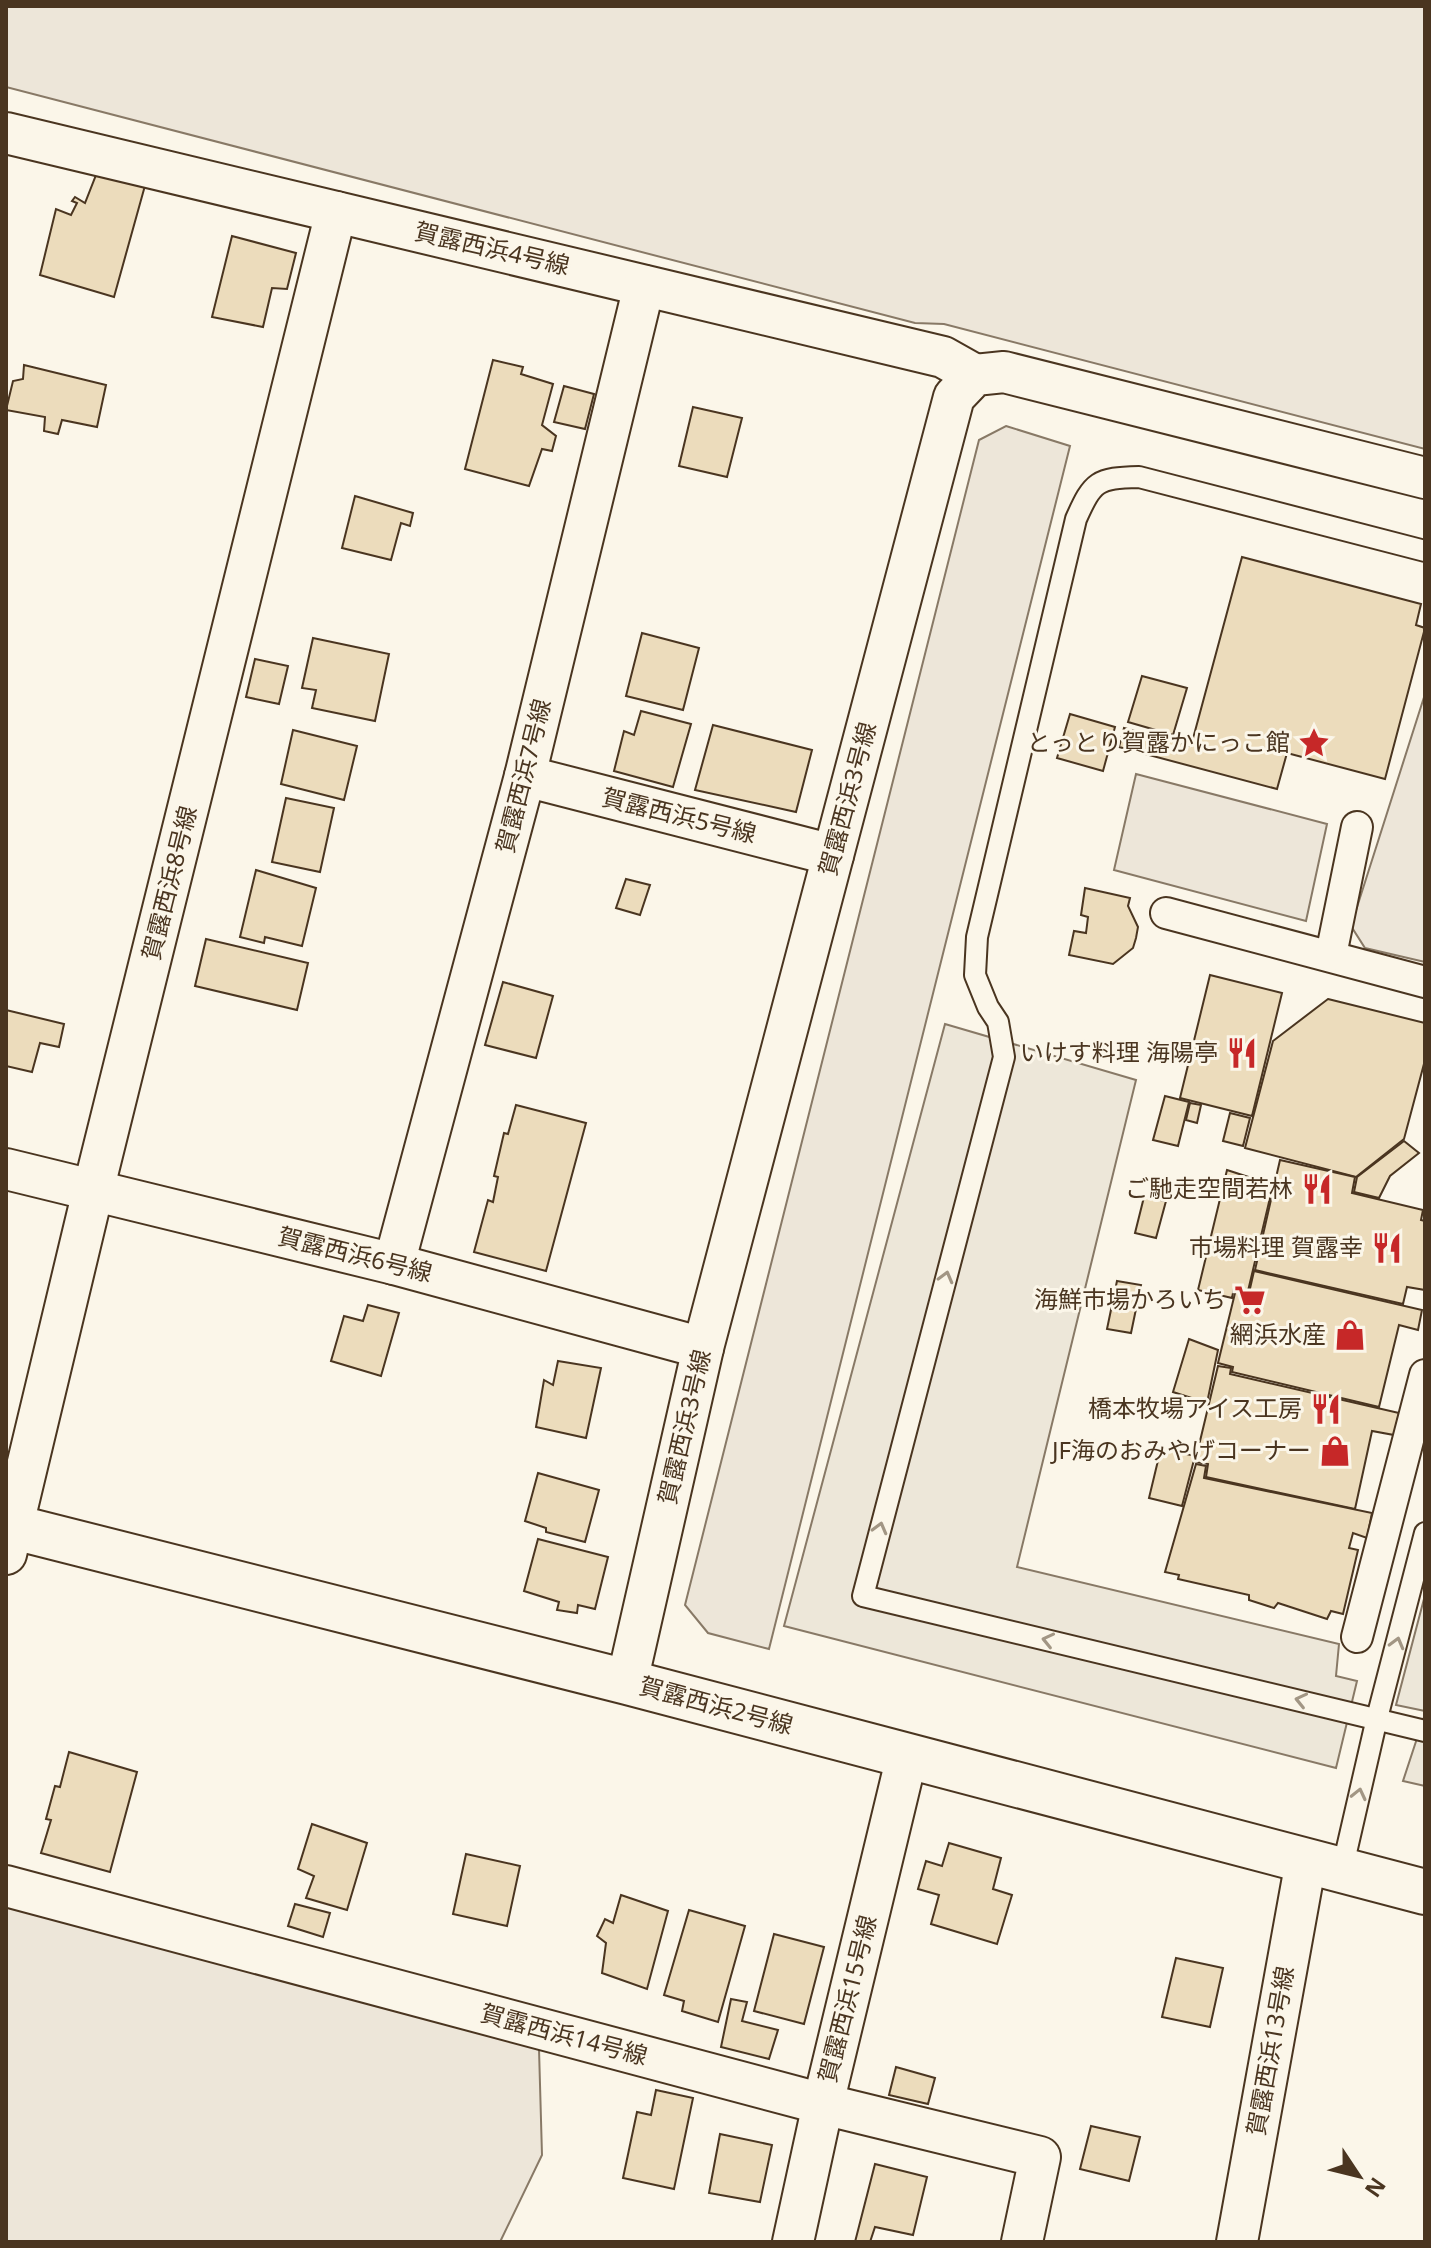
<svg xmlns="http://www.w3.org/2000/svg" width="1431" height="2248" viewBox="0 0 1431 2248" font-family="'Noto Sans','Noto Sans JP',sans-serif">
<style>
.green{fill:#ede6d9;stroke:#887966;stroke-width:2}
.parking{fill:#ede7d9;stroke:#887966;stroke-width:2}
.building{fill:#ecdcbc;stroke:#4a3520;stroke-width:2}
.lines{fill:none;stroke-linecap:round;stroke-linejoin:round}
.service-casing{stroke:#4a3520;stroke-width:24}
.pedestrian-casing{stroke:#4a3520;stroke-width:34}
.minor-casing{stroke:#4a3520;stroke-width:44}
.tertiary-casing{stroke:#4a3520;stroke-width:48}
.service{stroke:#fbf6e9;stroke-width:20}
.pedestrian{stroke:#fbf6e9;stroke-width:30}
.minor{stroke:#fbf6e9;stroke-width:40}
.tertiary{stroke:#fbf6e9;stroke-width:44}
.oneway{stroke:#a29684}
.labels{text-anchor:middle;stroke-width:6;stroke-linejoin:round;paint-order:stroke}
.street-label{font-size:24px;fill:#4a3520;stroke:#fbf6e9}
.poi-label{font-size:24px;fill:#4a3520;stroke:#fbf6e9;text-anchor:end}
</style>
<rect width="100%" height="100%" fill="#fbf6e9"/>
<g class="green">
<polygon points="6,6 1425,6 1425,449 944,324 915,323 6,87"/>
<polygon points="1006,426 1070,446 769,1649 708,1633 685,1605 979,440"/>
<polygon points="1425,694 1425,962 1365,948 1351,926"/>
<polygon points="1136,774 1327,824 1306,921 1114,870"/>
<polygon points="6,1897 539,2049 542,2155 500,2242 6,2242"/>
</g>
<g class="parking">
<polygon points="945,1024 1136,1080 1017,1567 1339,1644 1336,1676 1357,1681 1336,1768 784,1626"/>
<polygon points="1425,1595 1425,1711 1396,1705"/>
<polygon points="1425,1714 1425,1786 1403,1781"/>
</g>
<g class="building">
<polygon points="98,170 146,182 114,297 40,275 56,209 71,215 77,203 72,201 75,197 85,203"/>
<polygon points="232,236 296,253 287,289 272,288 263,327 212,317"/>
<polygon points="493,360 523,367 521,374 553,384 542,425 556,436 552,451 542,449 529,486 465,469"/>
<polygon points="24,365 106,385 97,427 62,420 58,434 44,431 45,417 6,410 13,381 23,379"/>
<polygon points="564,386 594,394 585,429 554,422"/>
<polygon points="693,407 742,418 727,477 679,466"/>
<polygon points="355,496 413,513 410,526 401,523 391,560 342,548"/>
<polygon points="1242,557 1421,604 1416,625 1425,628 1385,779 1287,753 1277,789 1119,747 1124,728 1191,746"/>
<polygon points="642,633 699,648 683,710 626,696"/>
<polygon points="313,638 389,654 375,721 312,708 316,690 302,688"/>
<polygon points="255,659 288,666 279,704 246,697"/>
<polygon points="1142,676 1187,688 1173,735 1128,722"/>
<polygon points="641,711 691,724 673,787 614,771 624,731 634,735"/>
<polygon points="1070,714 1115,727 1103,771 1057,758"/>
<polygon points="713,725 812,750 796,812 695,790"/>
<polygon points="293,730 357,746 344,800 281,784"/>
<polygon points="286,798 334,808 320,872 272,862"/>
<polygon points="256,870 316,888 302,946 265,937 264,943 240,937"/>
<polygon points="626,879 650,885 640,915 616,908"/>
<polygon points="1085,888 1130,898 1128,906 1138,927 1136,938 1133,948 1113,964 1069,955 1074,931 1086,933 1088,917 1081,915"/>
<polygon points="206,939 308,963 297,1010 195,986"/>
<polygon points="1210,975 1282,993 1252,1116 1180,1098"/>
<polygon points="503,982 553,996 536,1058 485,1045"/>
<polygon points="1328,999 1425,1023 1425,1060 1404,1139 1356,1177 1245,1148 1273,1041"/>
<polygon points="6,1010 64,1024 59,1047 40,1043 32,1072 6,1066"/>
<polygon points="1165,1096 1189,1102 1178,1146 1153,1140"/>
<polygon points="1190,1103 1201,1105 1197,1123 1186,1120"/>
<polygon points="516,1105 586,1123 546,1271 474,1252 488,1200 493,1202 498,1177 494,1176 504,1133 508,1134"/>
<polygon points="1230,1113 1250,1118 1243,1146 1223,1141"/>
<polygon points="1404,1141 1419,1153 1390,1176 1379,1198 1354,1192 1357,1177"/>
<polygon points="1280,1160 1355,1177 1352,1193 1423,1210 1421,1220 1425,1221 1425,1290 1407,1287 1403,1304 1255,1270"/>
<polygon points="1227,1170 1273,1185 1248,1291 1234,1288 1232,1298 1198,1290"/>
<polygon points="1144,1197 1166,1201 1156,1238 1135,1233"/>
<polygon points="1254,1271 1422,1310 1418,1330 1399,1325 1379,1407 1232,1372 1233,1367 1218,1363 1236,1289 1249,1293"/>
<polygon points="1117,1281 1141,1285 1131,1333 1107,1329"/>
<polygon points="368,1305 399,1313 381,1376 331,1361 344,1316 363,1321"/>
<polygon points="1189,1339 1218,1350 1207,1403 1173,1392"/>
<polygon points="558,1361 601,1368 586,1438 536,1427 544,1380 553,1385"/>
<polygon points="1218,1366 1231,1368 1230,1374 1399,1413 1394,1435 1372,1431 1355,1509 1206,1477 1208,1464 1195,1462"/>
<polygon points="1161,1448 1195,1456 1182,1506 1149,1498"/>
<polygon points="1196,1464 1206,1466 1204,1478 1372,1513 1367,1538 1353,1533 1349,1548 1358,1550 1343,1614 1331,1611 1327,1619 1278,1603 1274,1608 1249,1600 1249,1595 1178,1579 1179,1575 1165,1572"/>
<polygon points="538,1473 599,1490 585,1542 546,1532 546,1528 525,1521"/>
<polygon points="538,1539 608,1557 595,1609 578,1605 577,1613 557,1610 559,1602 524,1591"/>
<polygon points="69,1752 137,1772 110,1872 41,1853 51,1820 46,1819 55,1786 60,1787"/>
<polygon points="312,1824 367,1843 347,1910 306,1898 314,1876 298,1869"/>
<polygon points="949,1843 1001,1858 993,1889 1012,1895 997,1944 931,1924 939,1895 918,1889 926,1861 942,1866"/>
<polygon points="466,1854 520,1866 507,1926 453,1914"/>
<polygon points="621,1895 668,1911 647,1989 602,1973 606,1943 597,1936 605,1919 613,1923"/>
<polygon points="295,1904 330,1913 323,1937 288,1926"/>
<polygon points="689,1910 745,1926 718,2022 682,2011 684,2001 664,1995"/>
<polygon points="774,1934 824,1947 804,2024 754,2011"/>
<polygon points="1176,1958 1223,1968 1210,2027 1162,2017"/>
<polygon points="731,1999 747,2002 742,2021 778,2030 769,2059 721,2047"/>
<polygon points="896,2067 935,2078 928,2104 889,2095"/>
<polygon points="656,2090 693,2098 674,2189 623,2178 637,2112 651,2115"/>
<polygon points="1091,2126 1140,2137 1129,2181 1080,2169"/>
<polygon points="720,2134 772,2145 760,2202 709,2193"/>
<polygon points="875,2164 927,2177 913,2235 875,2227 870,2242 855,2242"/>
</g>
<g class="lines">
<defs>
<g id="service">
<path d="M1425,551L1139,477C1097,478 1093,481 1076,519L977,937L975,975L988,1007L998,1022L1004,1057L863,1596L1425,1731"/>
<polyline points="1342,1870 1377,1718 1425,1533"/>
</g>
<g id="pedestrian">
<polyline points="1166,913 1425,982"/>
<polyline points="1331,955 1357,827"/>
<polyline points="1357,1637 1425,1375"/>
</g>
<g id="minor">
<polyline points="6,133 943,357 975,375"/>
<polyline points="525,776 833,855"/>
<polyline points="6,1169 394,1264 703,1348"/>
<polyline points="394,1264 525,776 644,286"/>
<polyline points="6,1554 93,1191 336,212"/>
<polyline points="627,1682 703,1348 954,397 975,375 1004,372 1425,478"/>
<polyline points="6,1886 823,2104 1040,2157 1022,2242"/>
<polyline points="793,2242 823,2104 907,1756"/>
<polyline points="1237,2242 1306,1861"/>
</g>
<polyline id="tertiary" points="6,1525 627,1682 1425,1892"/>
</defs>
<use href="#service" class="service-casing"/>
<use href="#pedestrian" class="pedestrian-casing"/>
<use href="#minor" class="minor-casing"/>
<use href="#tertiary" class="tertiary-casing"/>
<use href="#service" class="service"/>
<use href="#pedestrian" class="pedestrian"/>
<use href="#minor" class="minor"/>
<use href="#tertiary" class="tertiary"/>
</g>
<defs><path id="oneway-chevron" d="M-2-3.5L2.5 0L-2 3.5" fill="none" stroke-width="1.6" stroke-linecap="round" stroke-linejoin="round" transform="scale(2)"/></defs>
<g class="oneway">
<use href="#oneway-chevron" transform="translate(946 1277) rotate(-75)"/>
<use href="#oneway-chevron" transform="translate(880 1528) rotate(-75)"/>
<use href="#oneway-chevron" transform="translate(1048 1640) rotate(-167)"/>
<use href="#oneway-chevron" transform="translate(1397 1643) rotate(-75)"/>
<use href="#oneway-chevron" transform="translate(1301 1700) rotate(-167)"/>
<use href="#oneway-chevron" transform="translate(1359 1794) rotate(-77)"/>
</g>
<defs>
<symbol id="sight-bare" viewBox="-9 -9 18 18"><path d="M0-6L1.8-2.2L6-1.7L2.9 1.2L3.7 5.4L0 3.3L-3.7 5.4L-2.9 1.2L-6-1.7L-1.8-2.2Z" fill="#c62828" stroke="#fbf6e9" stroke-width="2.5" paint-order="stroke"/></symbol>
<symbol id="restaurant-bare" viewBox="-9 -9 18 18"><path d="M-5-6h1v4h1v-4h1v4h1v-4h1v5L-1.5 .5V6h-2V.5L-5-1ZM5-6V6H3V1.5H1.5Q1.5-4 5-6Z" fill="#c62828" stroke="#fbf6e9" stroke-width="2.5" paint-order="stroke"/></symbol>
<symbol id="supermarket-bare" viewBox="-9 -9 18 18"><path d="M-6-5.5h2.5l.6 2H6L4.5 2H-2.5L-4.4-4H-6ZM-1.5 3.2a1.3 1.3 0 1 0 .1 0ZM3 3.2a1.3 1.3 0 1 0 .1 0Z" fill="#c62828" stroke="#fbf6e9" stroke-width="2.5" paint-order="stroke"/></symbol>
<symbol id="shop-bare" viewBox="-9 -9 18 18"><path d="M-5-2.5h2.3a2.7 3.5 0 0 1 5.4 0H5L5.5 6h-11ZM-1.5-2.5h3a1.5 2.3 0 0 0-3 0Z" fill="#c62828" stroke="#fbf6e9" stroke-width="2.5" paint-order="stroke"/></symbol>
</defs>
<g fill-rule="evenodd">
<use href="#sight-bare" x="1292" y="721" width="44" height="44"/>
<use href="#restaurant-bare" x="1220" y="1031" width="44" height="44"/>
<use href="#restaurant-bare" x="1295" y="1167" width="44" height="44"/>
<use href="#restaurant-bare" x="1365" y="1226" width="44" height="44"/>
<use href="#supermarket-bare" x="1228" y="1278" width="44" height="44"/>
<use href="#shop-bare" x="1328" y="1313" width="44" height="44"/>
<use href="#restaurant-bare" x="1304" y="1387" width="44" height="44"/>
<use href="#shop-bare" x="1313" y="1429" width="44" height="44"/>
</g>
<g class="labels">
<g class="street-label">
<text transform="translate(492 249) rotate(13)" y="8">賀露西浜4号線</text>
<text transform="translate(524 776) rotate(-76)" y="8">賀露西浜7号線</text>
<text transform="translate(848 799) rotate(-75)" y="8">賀露西浜3号線</text>
<text transform="translate(679 816) rotate(14)" y="8">賀露西浜5号線</text>
<text transform="translate(170 883) rotate(-76)" y="8">賀露西浜8号線</text>
<text transform="translate(355 1255) rotate(14)" y="8">賀露西浜6号線</text>
<text transform="translate(685 1427) rotate(-77)" y="8">賀露西浜3号線</text>
<text transform="translate(716 1706) rotate(15)" y="8">賀露西浜2号線</text>
<text transform="translate(848 1999) rotate(-76)" y="8">賀露西浜15号線</text>
<text transform="translate(564 2035) rotate(15)" y="8">賀露西浜14号線</text>
<text transform="translate(1271 2051) rotate(-80)" y="8">賀露西浜13号線</text>
</g>
<g class="poi-label">
<text x="1290" y="751">とっとり賀露かにっこ館</text>
<text x="1218" y="1061">いけす料理 海陽亭</text>
<text x="1293" y="1197">ご馳走空間若林</text>
<text x="1363" y="1256">市場料理 賀露幸</text>
<text x="1226" y="1308">海鮮市場かろいち</text>
<text x="1326" y="1343">網浜水産</text>
<text x="1302" y="1417">橋本牧場アイス工房</text>
<text x="1311" y="1459">JF海のおみやげコーナー</text>
</g>
</g>
<rect width="1431" height="2248" fill="none" stroke="#4a3520" stroke-width="16"/>
<g transform="translate(1359 2176) rotate(125)" stroke="#fbf6e9" stroke-width="6" paint-order="stroke">
<path d="M0-6L14 30L0 20L-14 30Z" fill="#4a3520"/>
<text y="-12" font-size="22" font-weight="bold" text-anchor="middle" fill="#4a3520">N</text>
</g>
</svg>
